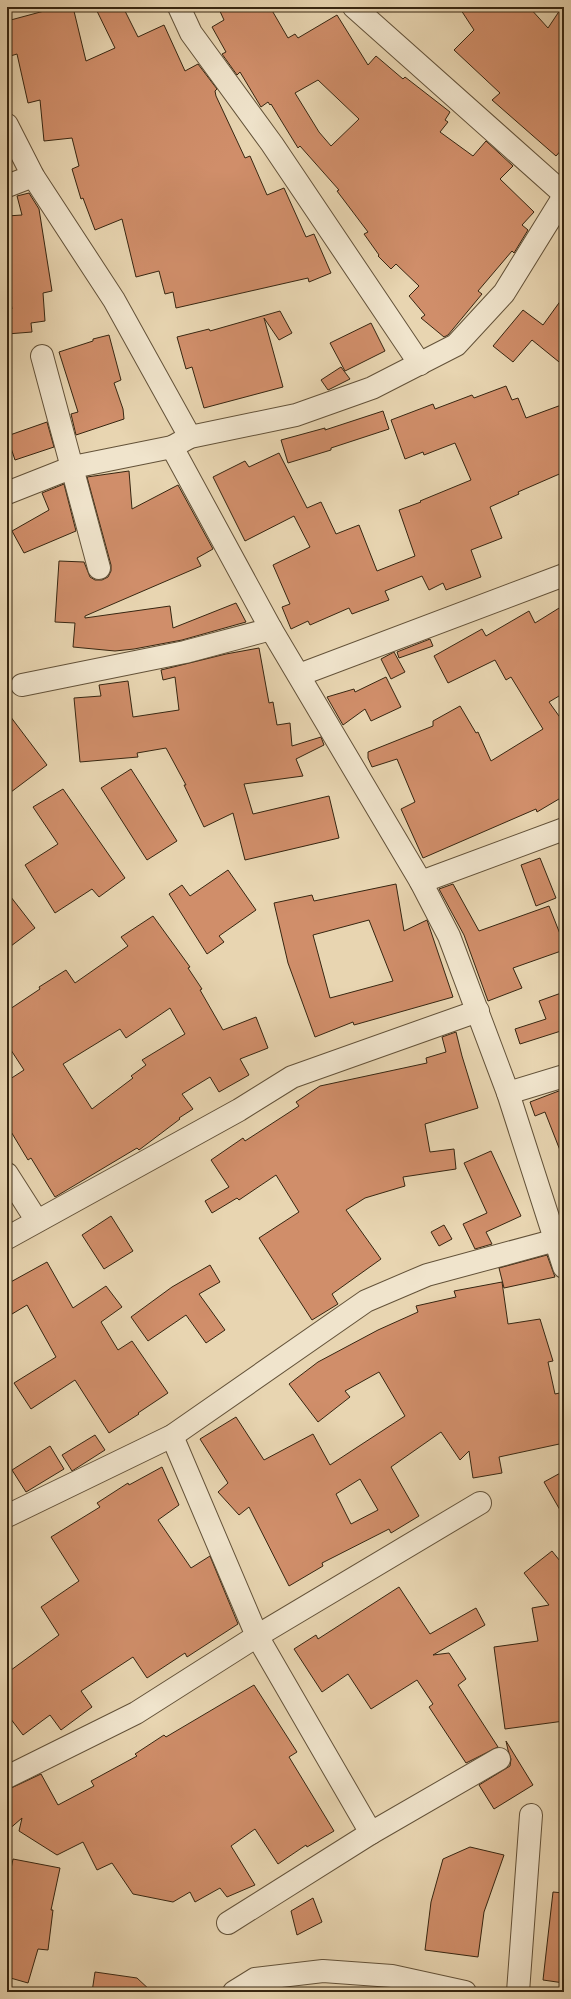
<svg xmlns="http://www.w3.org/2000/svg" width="571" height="1999" viewBox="0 0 571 1999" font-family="'Libre Caslon Text',serif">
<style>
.building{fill:#d08e6a;stroke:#372611;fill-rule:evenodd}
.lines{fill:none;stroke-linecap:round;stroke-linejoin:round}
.minor-casing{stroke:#635239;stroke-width:24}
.minor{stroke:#f0e4cc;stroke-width:22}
</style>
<rect width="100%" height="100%" fill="#e8d5b1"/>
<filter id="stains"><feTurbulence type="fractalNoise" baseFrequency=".005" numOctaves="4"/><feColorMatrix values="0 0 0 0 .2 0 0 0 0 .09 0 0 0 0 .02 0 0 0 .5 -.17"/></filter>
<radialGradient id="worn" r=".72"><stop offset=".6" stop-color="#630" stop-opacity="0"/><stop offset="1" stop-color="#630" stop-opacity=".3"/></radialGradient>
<g class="building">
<polygon points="59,7 73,7 86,61 115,48 95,7 123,7 138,37 164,25 185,71 198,64 217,89 215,91 216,96 245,158 250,156 267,195 284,188 306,237 314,234 331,273 309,282 308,278 176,308 173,292 165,294 159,271 136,277 122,219 95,230 83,198 81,199 72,169 79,166 72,138 44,141 40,100 28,103 17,54 7,57 7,21"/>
<path d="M218,7H270L288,38L295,34L298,38L337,15L368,65L376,56L403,79L405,77L450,112L445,120L448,122L440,132L473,156L486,141L513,166L500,179L534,212L522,225L528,230L514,253L512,251L478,291L482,294L448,335L444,337L421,318L425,315L409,296L419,286L396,264L391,269L378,256L379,255L364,234L368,232L337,191L339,190L300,146L298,148L271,104L270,105L268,102L261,107L240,72L237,75L222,54L226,52L212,27L224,20ZM318,80L359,119L331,146L319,132L295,93Z"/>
<polygon points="459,7 529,7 548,28 562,7 564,7 564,147 556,156 492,100 500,93 454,50 474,30"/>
<polygon points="29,193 39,209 52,291 43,293 45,321 31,323 32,332 7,334 7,309 12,309 7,278 7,216 22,215 17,196"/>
<polygon points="564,296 564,366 532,340 513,362 493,346 523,310 543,325"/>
<polygon points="280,311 292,333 279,340 264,318 283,387 204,408 192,367 186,369 177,337 209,329 210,331"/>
<polygon points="371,323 385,351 345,371 330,343"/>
<polygon points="109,335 121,380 114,383 123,409 124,419 76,435 71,414 78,412 59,352 93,341 93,339"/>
<polygon points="341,367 350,379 328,390 321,380"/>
<polygon points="506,386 512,400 518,398 526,418 564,404 564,472 518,492 519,494 490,507 502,538 471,550 481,577 446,590 443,583 429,590 422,576 385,591 389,600 352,614 349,608 310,625 308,621 291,629 282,607 290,604 273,565 310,547 294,516 245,541 213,477 245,461 249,467 279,453 307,508 321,502 336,534 359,525 377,571 415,556 399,510 421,502 420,501 471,480 455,443 424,455 423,452 405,459 391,420 433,404 435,409 472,395 474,398"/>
<polygon points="383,411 389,429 331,448 331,450 288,463 281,440 325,428 325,430"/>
<polygon points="47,422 54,447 15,460 7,436"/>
<polygon points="129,471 132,509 178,485 213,549 197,558 201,566 85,616 85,618 170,606 173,628 236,603 246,622 182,640 134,649 115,651 73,647 75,623 55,622 59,561 84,562 90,577 95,580 102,580 108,577 111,571 111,565 87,477"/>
<polygon points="64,484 76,531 24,553 12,531 49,510 42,493"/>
<polygon points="564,605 564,693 549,702 564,723 564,796 537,812 536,809 423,858 401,809 415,802 397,759 372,767 368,758 368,752 433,726 433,721 460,706 476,733 478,732 491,761 543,729 511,677 506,680 495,660 448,683 434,656 482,629 486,636 529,611 535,623"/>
<polygon points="430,639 433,646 399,658 397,652"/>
<polygon points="259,648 269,703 273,702 277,725 290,723 292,746 321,737 324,745 296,759 303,776 244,784 253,814 329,796 339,838 245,860 233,813 204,827 184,785 186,785 166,748 137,753 138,757 80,762 74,698 101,696 99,685 128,681 133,717 179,710 175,677 163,680 161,670 226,654"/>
<polygon points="394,652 405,672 391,679 381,659"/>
<polygon points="386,677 401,707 371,721 365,709 343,725 327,697 354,689 355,692"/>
<polygon points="7,712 47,765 7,795"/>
<polygon points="131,769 177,841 147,860 101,788"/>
<polygon points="63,789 125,878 99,897 92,889 55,913 25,865 58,844 33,807"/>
<polygon points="540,858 556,898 536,906 521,865"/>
<polygon points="228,870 256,910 219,936 224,942 207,954 169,894 182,885 190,896"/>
<path d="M396,884L404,931L427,920L453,997L354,1025L353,1022L315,1037L288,963L274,903L312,895L314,901ZM369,920L393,981L330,998L313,935Z"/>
<polygon points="453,884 479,931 549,906 564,944 564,950 513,968 522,988 488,1001 464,935 439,889"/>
<polygon points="7,892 35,928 7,949"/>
<path d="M153,916L190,967L188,968L202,989L200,990L223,1030L256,1017L268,1048L240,1059L249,1075L219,1092L210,1077L182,1094L193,1109L179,1118L180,1119L139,1150L137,1148L55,1197L31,1158L28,1160L7,1125V1081L24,1070L7,1044V1011L40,989L39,987L66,970L75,983L128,946L121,937ZM170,1008L185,1034L142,1060L146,1065L131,1076L133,1078L92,1109L63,1064L120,1029L126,1038Z"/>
<polygon points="564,992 564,1030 520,1044 515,1029 546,1019 539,1001"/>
<polygon points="456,1032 462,1056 478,1108 425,1124 430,1152 454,1149 456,1169 403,1177 405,1186 365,1198 346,1210 381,1259 332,1294 338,1304 312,1320 259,1238 299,1212 276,1175 239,1200 237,1198 212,1213 205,1201 229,1187 211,1160 243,1138 245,1141 299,1106 296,1102 320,1086 427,1063 426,1058 446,1052 442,1037"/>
<polygon points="564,1089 564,1158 563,1158 545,1112 535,1116 530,1102"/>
<polygon points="491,1151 521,1216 486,1232 492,1244 475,1249 463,1224 487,1213 464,1163"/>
<polygon points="111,1216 133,1251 104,1269 82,1235"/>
<polygon points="444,1225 452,1239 439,1246 431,1232"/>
<polygon points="547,1255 555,1277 504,1288 499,1268"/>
<polygon points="47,1262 73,1308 106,1286 122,1307 101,1322 118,1350 132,1341 168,1393 138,1413 139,1414 109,1433 75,1380 31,1409 14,1383 56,1357 27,1305 7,1317 7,1284"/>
<polygon points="210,1265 220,1282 199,1294 225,1330 206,1343 186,1315 148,1341 131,1317 172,1287"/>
<path d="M502,1282L508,1324L540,1319L553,1361L548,1362L555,1394L564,1392V1443L499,1457L502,1473L473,1478L469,1451L460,1460L441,1432L391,1467L419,1516L391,1533L389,1529L322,1563L323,1566L289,1586L249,1507L239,1515L218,1492L228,1483L200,1439L236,1417L264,1460L313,1434L330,1465L405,1416L379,1372L345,1391L350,1397L318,1422L289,1384L318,1362L378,1330L418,1312L416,1306L456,1297L454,1291ZM360,1479L378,1510L351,1524L336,1494Z"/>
<polygon points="95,1435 105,1450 72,1471 62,1455"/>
<polygon points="50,1446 64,1469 26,1492 12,1470"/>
<polygon points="162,1467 179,1505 158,1520 191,1568 210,1556 238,1624 187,1657 185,1653 147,1678 133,1657 81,1691 92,1707 61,1730 50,1715 23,1735 7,1714 7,1673 59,1635 41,1607 79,1581 51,1537 100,1507 97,1503 128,1483 129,1485"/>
<polygon points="564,1471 564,1517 544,1482"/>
<polygon points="552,1551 564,1566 564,1721 505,1729 494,1647 538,1641 532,1608 549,1605 524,1573"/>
<polygon points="399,1587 430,1634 476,1608 485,1625 433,1655 449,1653 466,1679 458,1685 498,1747 466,1763 429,1707 433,1704 417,1680 371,1709 348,1674 322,1692 294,1649 316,1635 318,1639"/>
<polygon points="254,1685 297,1752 289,1757 334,1831 307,1847 306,1845 278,1864 255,1829 231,1846 255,1885 227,1897 220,1888 195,1902 190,1892 173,1902 133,1894 112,1863 97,1870 83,1842 57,1855 19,1831 22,1818 7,1831 7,1790 41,1774 58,1805 94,1786 91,1781 137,1756 135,1754 164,1735 166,1737"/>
<polygon points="506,1741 533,1785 494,1809 479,1785 510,1766 511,1759 508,1750"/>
<polygon points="470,1847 504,1855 484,1912 478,1957 425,1950 431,1902 443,1859"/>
<polygon points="13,1859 60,1868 51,1910 53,1910 48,1950 38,1949 28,1983 7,1977 7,1889"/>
<polygon points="553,1892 564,1893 564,1983 543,1980"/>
<polygon points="313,1898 322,1922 297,1935 291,1911"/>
<polygon points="95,1972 137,1978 152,1992 92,1992"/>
</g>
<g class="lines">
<defs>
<g id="minor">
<polyline points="179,7 191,33 272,144 420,364"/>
<polyline points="354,7 564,194"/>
<polyline points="7,125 33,176 114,300 190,437"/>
<polyline points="7,186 33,176"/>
<polyline points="42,356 99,568"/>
<polyline points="172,447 271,629 421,882 449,936 508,1093 564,1267"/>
<polyline points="7,493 73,467 172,447 190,437 296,415 372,388 456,345 504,293 564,196"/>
<polyline points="299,675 564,575"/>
<polyline points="22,685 185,652 271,629"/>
<polyline points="421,882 564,829"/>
<polyline points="508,1093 564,1076"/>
<polyline points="7,1174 37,1221"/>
<polyline points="7,1238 239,1110 292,1077 478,1011"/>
<polyline points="172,1436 257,1636 371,1833"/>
<polyline points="7,1516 172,1436 366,1301 427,1275 556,1240"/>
<polyline points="7,1777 136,1713 257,1636 480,1503"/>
<polyline points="228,1923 371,1833 499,1759"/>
<polyline points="234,1992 255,1979 323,1971 392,1976 465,1992"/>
<polyline points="518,1992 531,1815"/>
</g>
</defs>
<use href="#minor" class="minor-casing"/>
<use href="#minor" class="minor"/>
</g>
<rect width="571" height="1999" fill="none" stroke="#e8d5b1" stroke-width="24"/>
<rect x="8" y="8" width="555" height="1983" fill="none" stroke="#372611" stroke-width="2"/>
<rect x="12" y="12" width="547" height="1975" fill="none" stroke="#372611"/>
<rect width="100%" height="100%" filter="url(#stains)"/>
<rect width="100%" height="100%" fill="url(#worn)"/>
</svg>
